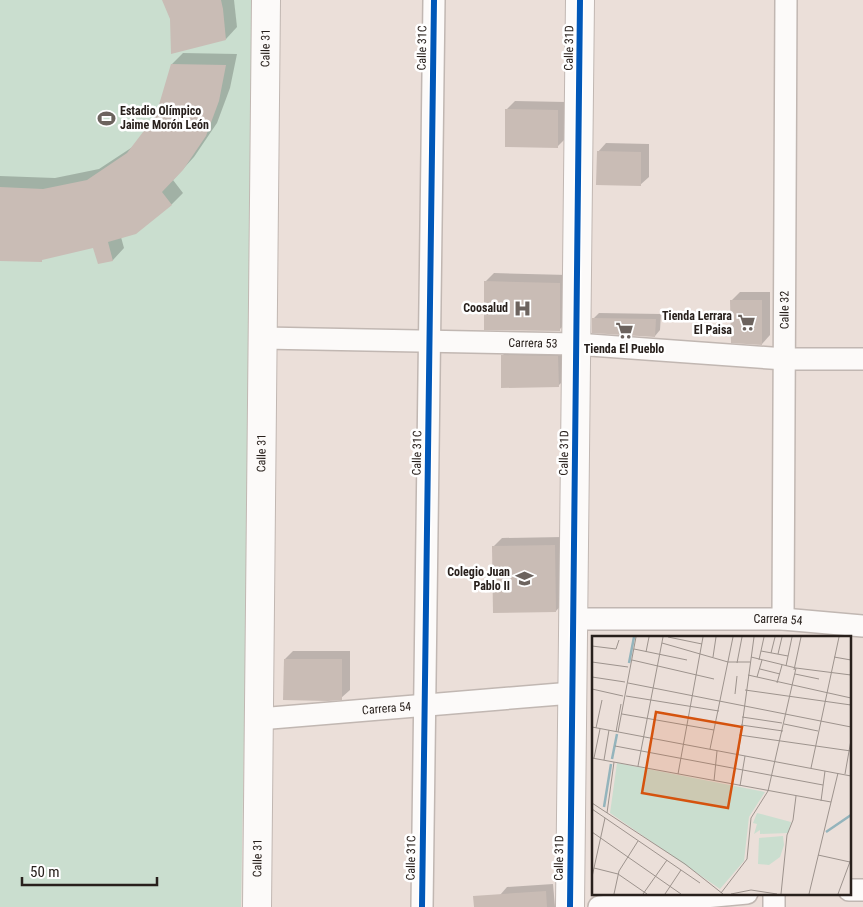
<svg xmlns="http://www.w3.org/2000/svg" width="863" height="907" viewBox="0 0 863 907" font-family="'Roboto Condensed',sans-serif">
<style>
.green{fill:#cadecf}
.shadow{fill:#0003}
.building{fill:#c9bcb5}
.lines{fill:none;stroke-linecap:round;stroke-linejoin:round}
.street-casing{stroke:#c1b7b2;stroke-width:24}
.secondary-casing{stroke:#c1b7b2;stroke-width:30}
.street{stroke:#fcfaf9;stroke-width:21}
.secondary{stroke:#fcfaf9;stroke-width:28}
.cycleway-casing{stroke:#fff;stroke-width:9}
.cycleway{stroke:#0057b8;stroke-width:6}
.labels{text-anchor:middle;stroke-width:5;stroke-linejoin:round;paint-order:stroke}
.street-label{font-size:12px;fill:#28201c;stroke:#fff}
.poi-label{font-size:12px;font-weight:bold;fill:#28201c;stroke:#fff;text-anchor:end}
.inset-river{fill:none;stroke:#94b4bc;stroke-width:2.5}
.inset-road{fill:none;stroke:#9d938d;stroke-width:1}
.view{fill:#d5530e;fill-opacity:0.15;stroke:#d5530e;stroke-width:2.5}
.inset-edge{fill:none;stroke:#28201c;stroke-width:2.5}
</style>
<rect width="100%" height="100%" fill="#ebdfd9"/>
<polygon class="green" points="0,0 257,0 241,907 0,907"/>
<g class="shadow">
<polygon points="163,0 234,0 237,27 226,39 171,19"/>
<polygon points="183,53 237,54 230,88 217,123 194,157 173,180 183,193 172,204 135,233 121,237 124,248 113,260 99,263 94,247 0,260 0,176 55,178 99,169 134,146 157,116 172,64"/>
<polygon points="515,101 566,102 566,138 557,147 507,109"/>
<polygon points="606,143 649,144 649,177 640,185 598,152"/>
<polygon points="494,273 568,275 568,321 559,330 485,282"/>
<polygon points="740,292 770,292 770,335 762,344 732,300"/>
<polygon points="599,313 661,314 660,330 655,336 594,318"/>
<polygon points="511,347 566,348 567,377 558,386 502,356"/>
<polygon points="563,537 564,602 556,611 493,547 502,538"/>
<polygon points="293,651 350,651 350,690 341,698 285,659"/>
<polygon points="553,884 555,907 501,907 500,895 507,887"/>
</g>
<g class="building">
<polygon points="162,0 221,0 223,9 226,40 171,54 170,19"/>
<polygon points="171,64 226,65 219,101 206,136 183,170 162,192 172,205 136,234 108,242 113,261 98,264 93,248 42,260 42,262 0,261 0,187 43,189 87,180 127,153 156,115"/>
<polygon points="505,109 558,110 558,148 505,147"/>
<polygon points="597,151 641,152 641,186 596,185"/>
<polygon points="484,281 560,283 560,331 484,330"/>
<polygon points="730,300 762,300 762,345 731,343"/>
<polygon points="592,318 656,319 655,337 592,333"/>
<polygon points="501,355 558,356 559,387 501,388"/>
<polygon points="555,545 556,612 493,613 492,546"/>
<polygon points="284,659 342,659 342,700 328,701 283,700"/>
<polygon points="546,891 547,907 474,907 473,896"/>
</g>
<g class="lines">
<defs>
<g id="street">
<path id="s1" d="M263,338L576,344L785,359H863"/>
<path id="s2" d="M573,619H783L863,626"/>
<path id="s3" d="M783,619L786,0"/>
<path id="s4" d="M259,719L572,693"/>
<polyline points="849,890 863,890"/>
<polyline points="774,893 774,907"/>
<polyline points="422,907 434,0"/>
<polyline points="599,907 747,893"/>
</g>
<g id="secondary">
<path id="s5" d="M257,907L266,0"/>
<polyline points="570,907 580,0"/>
</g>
</defs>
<use href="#street" class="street-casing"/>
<use href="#secondary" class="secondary-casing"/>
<use href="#street" class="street"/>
<use href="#secondary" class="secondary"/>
<defs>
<g id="cycleway">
<polyline points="422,907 434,0"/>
<polyline points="570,907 580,0"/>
</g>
</defs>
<use href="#cycleway" class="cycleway-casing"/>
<use href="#cycleway" class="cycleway"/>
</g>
<defs>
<symbol id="stadium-bare" viewBox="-9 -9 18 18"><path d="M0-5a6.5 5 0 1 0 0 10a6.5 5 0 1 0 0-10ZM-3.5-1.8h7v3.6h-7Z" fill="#6c635e" stroke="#fff" stroke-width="2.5" paint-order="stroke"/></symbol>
<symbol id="hospital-bare" viewBox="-9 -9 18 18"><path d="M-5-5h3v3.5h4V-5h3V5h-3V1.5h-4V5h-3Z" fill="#6c635e" stroke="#fff" stroke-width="2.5" paint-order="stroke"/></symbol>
<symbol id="supermarket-bare" viewBox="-9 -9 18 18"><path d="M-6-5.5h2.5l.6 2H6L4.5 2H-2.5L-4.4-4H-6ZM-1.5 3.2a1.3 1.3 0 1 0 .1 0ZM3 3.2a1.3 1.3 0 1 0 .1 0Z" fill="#6c635e" stroke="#fff" stroke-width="2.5" paint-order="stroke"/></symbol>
<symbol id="school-bare" viewBox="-9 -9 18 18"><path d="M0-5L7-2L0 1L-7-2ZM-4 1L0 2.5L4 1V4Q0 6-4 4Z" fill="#6c635e" stroke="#fff" stroke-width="2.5" paint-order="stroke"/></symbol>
</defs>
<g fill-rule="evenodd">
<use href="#stadium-bare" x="94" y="106" width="25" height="25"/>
<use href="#hospital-bare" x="510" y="296" width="25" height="25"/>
<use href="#supermarket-bare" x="734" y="310" width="25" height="25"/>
<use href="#supermarket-bare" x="612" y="318" width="25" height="25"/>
<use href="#school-bare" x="512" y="566" width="25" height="25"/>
</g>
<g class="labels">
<g class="street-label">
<text transform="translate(422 48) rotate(-89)" y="4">Calle 31C</text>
<text transform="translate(569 48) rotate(-89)" y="4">Calle 31D</text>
<text dy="4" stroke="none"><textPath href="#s5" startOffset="859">Calle 31</textPath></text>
<text dy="4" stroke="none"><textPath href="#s3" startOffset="309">Calle 32</textPath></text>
<text dy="4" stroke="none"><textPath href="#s1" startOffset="270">Carrera 53</textPath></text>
<text dy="4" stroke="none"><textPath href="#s5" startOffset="454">Calle 31</textPath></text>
<text transform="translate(417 453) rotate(-89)" y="4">Calle 31C</text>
<text transform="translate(564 453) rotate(-89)" y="4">Calle 31D</text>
<text dy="4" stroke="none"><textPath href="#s2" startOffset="205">Carrera 54</textPath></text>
<text dy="4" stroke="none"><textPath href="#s4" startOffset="128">Carrera 54</textPath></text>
<text dy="4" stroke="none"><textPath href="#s5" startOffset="49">Calle 31</textPath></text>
<text transform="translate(411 858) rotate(-89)" y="4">Calle 31C</text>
<text transform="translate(559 858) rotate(-89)" y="4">Calle 31D</text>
</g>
<g class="poi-label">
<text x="120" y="115" text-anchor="start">Estadio Olímpico<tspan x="120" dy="14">Jaime Morón León</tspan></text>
<text x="508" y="312">Coosalud</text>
<text x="732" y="320">Tienda Lerrara<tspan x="732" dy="14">El Paisa</tspan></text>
<text x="624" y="353" text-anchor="middle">Tienda El Pueblo</text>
<text x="510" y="576">Colegio Juan<tspan x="510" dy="14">Pablo II</tspan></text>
</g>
</g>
<g transform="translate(592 636)">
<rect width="259" height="259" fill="#ebdfd9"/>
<path d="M25,127L173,156L157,181L152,225L128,253L18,177ZM165,177L199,186L196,197L168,198V194L162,198L165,188L161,187ZM191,200L192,209L188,221L177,229L166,228L167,202Z" fill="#cadecf"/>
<path class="inset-river" d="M37,27L42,1M20,123L25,98M12,171L19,128M234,196L259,179"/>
<path class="inset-road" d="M76,1L110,8M70,7L136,26H158M0,10L24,13L27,4M42,13L95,24M169,15L196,20M54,16L57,1M179,17L183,1M186,18L190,1M121,21L124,1M159,21L204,32L259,39M242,21L259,24M40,24L122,43M167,24L172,1M0,26L36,31M145,27L150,1M194,30L200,1M168,33L188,38M202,34L209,1M203,38L227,43M156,39L259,62M0,41L33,46M165,41L170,24M36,47L259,91M185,47L190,29M0,53L31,60M153,54L259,69M143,58L145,40M34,60L127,75M30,78L122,94M150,81L190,87M192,88L226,95M149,89L191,95M0,91L259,140M4,92L10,64M24,96L29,68M26,96L44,1M147,99L259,115M23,110L231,149M118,113L141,1M146,119L162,1M0,122L239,166M2,122L8,93M12,124L17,94M46,130L71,1M219,132L247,1M86,138L111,1M253,138L259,104M122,145L125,115M148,150L153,120M229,165L233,135M0,167L93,228L131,258M0,173L108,247M15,177L22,126M0,196L89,258M226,219L258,226M2,232L26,238L55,258M0,241L13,182M129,257L155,223L159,182L176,155L204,32M22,258L27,235L46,205M51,258L75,224M73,258L89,234M139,258L159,254L185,258M189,258L195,199L201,184L204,160M217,258L246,137M246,258L259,223"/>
<path class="view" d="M64,76L150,91L136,172L50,157Z"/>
<rect width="259" height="259" class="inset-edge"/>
</g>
<path d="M22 877v8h135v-8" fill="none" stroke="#28201c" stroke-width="2.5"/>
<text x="30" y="877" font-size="15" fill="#28201c" stroke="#ffffff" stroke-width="4" paint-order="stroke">50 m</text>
</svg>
